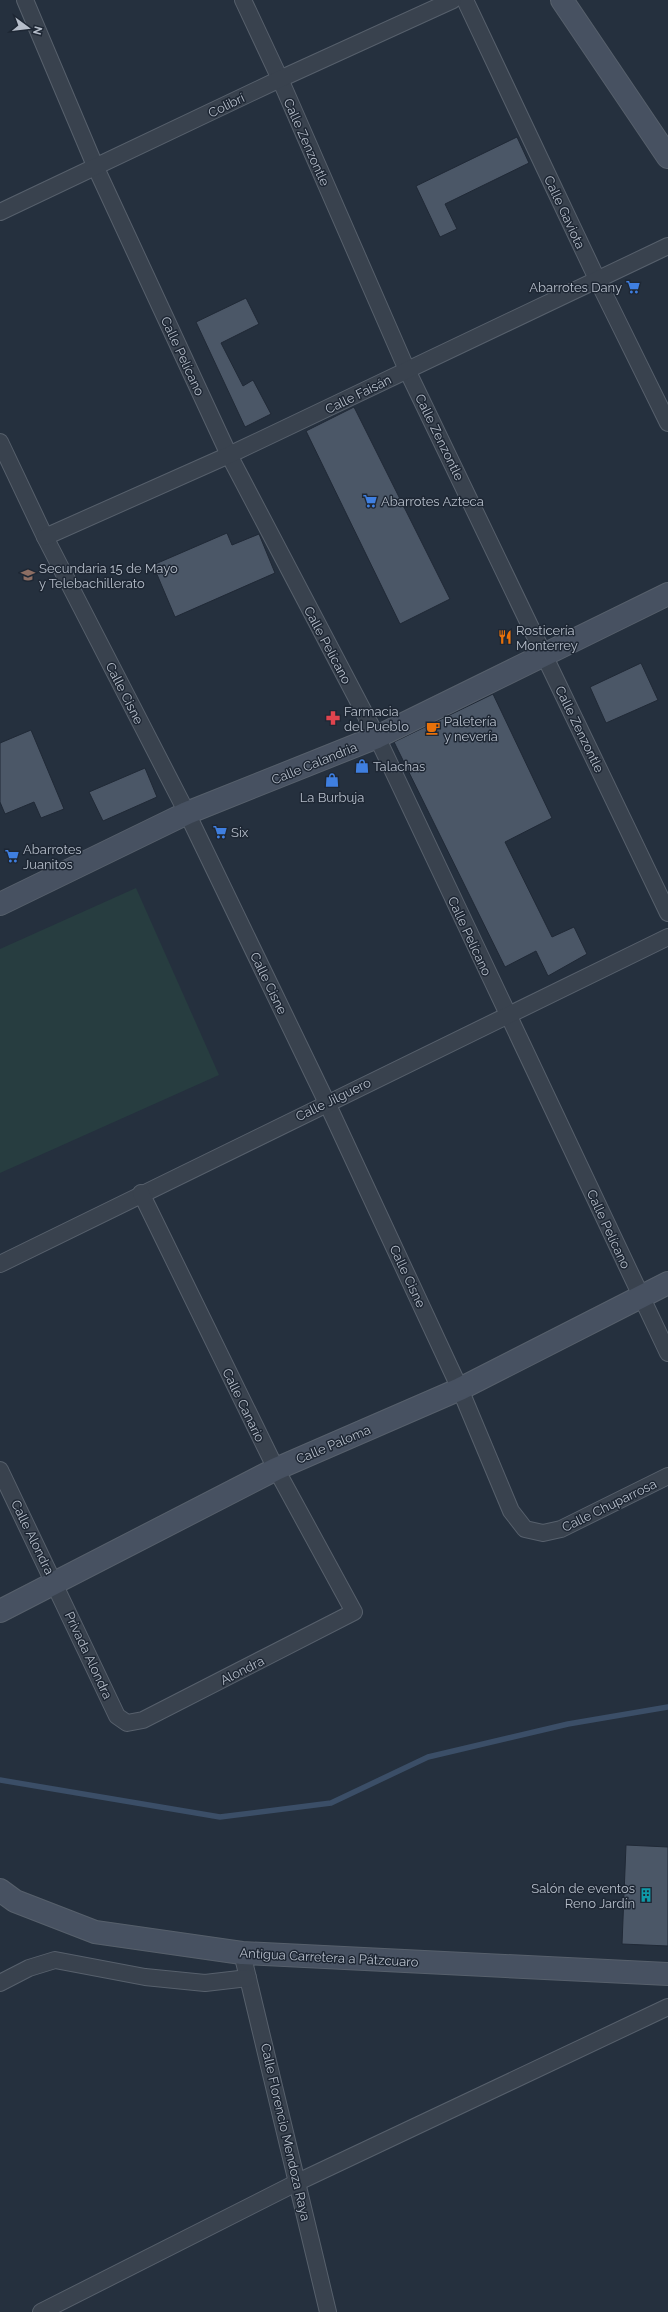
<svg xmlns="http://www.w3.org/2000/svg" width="668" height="2312" viewBox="0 0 668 2312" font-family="Raleway,sans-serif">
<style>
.green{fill:#273d40}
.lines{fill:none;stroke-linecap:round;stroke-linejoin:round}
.stream{stroke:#3b4e67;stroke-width:5.5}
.building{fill:#4b5767;stroke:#202936}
.street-casing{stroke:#57606c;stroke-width:18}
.secondary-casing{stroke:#57606c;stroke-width:24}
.street{stroke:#39424e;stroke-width:16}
.secondary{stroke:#475161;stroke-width:22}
.labels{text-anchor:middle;stroke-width:3;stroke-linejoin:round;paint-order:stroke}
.street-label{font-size:13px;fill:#b5bdc9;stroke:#1e2734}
.poi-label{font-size:13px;fill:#b5bdc9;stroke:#1e2734;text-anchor:start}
</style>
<rect width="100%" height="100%" fill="#25303e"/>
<polygon class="green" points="136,888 219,1075 0,1173 0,949"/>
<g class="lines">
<polyline class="stream" points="0,1780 220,1817 331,1803 428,1757 568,1724 668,1707"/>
</g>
<g class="building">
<polygon points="517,137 529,163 445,204 457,229 440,237 416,186"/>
<polygon points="246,298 259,324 221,343 243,386 253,380 271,414 245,427 196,322"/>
<polygon points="354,407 450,599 400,624 306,431"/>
<polygon points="227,533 232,545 259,534 275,573 175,617 153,565"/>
<polygon points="641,663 658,700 606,723 590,687"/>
<polygon points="493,694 552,818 505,842 552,937 574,927 587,954 548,976 536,951 505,967 394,742"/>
<polygon points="31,730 64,809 41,818 34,802 5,814 0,802 0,743"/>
<polygon points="145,768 157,797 103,821 89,792"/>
<polygon points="626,1845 668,1847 668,1946 622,1944"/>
</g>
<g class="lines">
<defs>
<g id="street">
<polyline points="25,0 96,168 229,455 377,737 668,1353"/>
<polyline points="243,0 280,79 407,370 668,913"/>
<polyline points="465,0 597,279 668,423"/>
<polyline points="0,212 280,79 453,0"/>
<polyline points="0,442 45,537 187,813 327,1103 460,1389 511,1511 525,1529 543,1533 561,1529 668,1476"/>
<polyline points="45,537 229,455 668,246"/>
<polyline points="0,1264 668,937"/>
<polyline points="0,1470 117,1716 127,1723 143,1720 354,1612 276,1469 141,1193"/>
<polyline points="242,1953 328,2312"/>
<polyline points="0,1983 29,1968 55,1960 145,1977 205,1983 248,1978"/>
<polyline points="41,2312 298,2182 668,2007"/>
</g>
<g id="secondary">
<polyline points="562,0 668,157"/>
<polyline points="0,904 187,813 377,737 668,594"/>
<polyline points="0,1611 276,1469 460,1389 668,1283"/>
<polyline points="0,1890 15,1901 95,1932 242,1953 668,1974"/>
</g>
</defs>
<use href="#street" class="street-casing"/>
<use href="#secondary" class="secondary-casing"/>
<use href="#street" class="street"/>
<use href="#secondary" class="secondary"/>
</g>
<defs>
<symbol id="supermarket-bare" viewBox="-9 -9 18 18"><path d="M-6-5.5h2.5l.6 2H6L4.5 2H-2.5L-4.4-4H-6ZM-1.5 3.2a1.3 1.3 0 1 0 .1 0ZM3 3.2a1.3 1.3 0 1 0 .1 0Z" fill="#3f7fe0" stroke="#1e2734" stroke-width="2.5" paint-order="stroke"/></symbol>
<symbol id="school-bare" viewBox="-9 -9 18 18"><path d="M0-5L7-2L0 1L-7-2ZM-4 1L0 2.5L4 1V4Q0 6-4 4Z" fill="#8d6e63" stroke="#1e2734" stroke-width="2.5" paint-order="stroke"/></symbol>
<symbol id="restaurant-bare" viewBox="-9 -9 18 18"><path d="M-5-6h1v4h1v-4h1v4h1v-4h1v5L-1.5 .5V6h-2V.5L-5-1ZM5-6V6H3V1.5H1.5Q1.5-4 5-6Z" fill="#e8710a" stroke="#1e2734" stroke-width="2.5" paint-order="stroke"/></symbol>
<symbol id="pharmacy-bare" viewBox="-9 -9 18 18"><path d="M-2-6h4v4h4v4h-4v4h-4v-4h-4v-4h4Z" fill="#e0444e" stroke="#1e2734" stroke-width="2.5" paint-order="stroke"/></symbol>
<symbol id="cafe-bare" viewBox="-9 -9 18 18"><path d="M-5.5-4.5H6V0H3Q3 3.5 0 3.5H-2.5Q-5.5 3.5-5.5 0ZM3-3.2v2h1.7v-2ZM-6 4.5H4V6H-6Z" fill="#e8710a" stroke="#1e2734" stroke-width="2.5" paint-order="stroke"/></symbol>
<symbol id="shop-bare" viewBox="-9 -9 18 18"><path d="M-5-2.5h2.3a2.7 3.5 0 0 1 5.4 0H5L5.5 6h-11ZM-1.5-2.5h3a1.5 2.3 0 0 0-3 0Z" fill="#3f7fe0" stroke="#1e2734" stroke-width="2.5" paint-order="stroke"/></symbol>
<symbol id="building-bare" viewBox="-9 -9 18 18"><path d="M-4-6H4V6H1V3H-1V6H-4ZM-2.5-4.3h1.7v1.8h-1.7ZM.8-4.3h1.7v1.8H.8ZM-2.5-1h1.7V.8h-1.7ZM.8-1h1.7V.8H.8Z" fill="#0f9aa8" stroke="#1e2734" stroke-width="2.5" paint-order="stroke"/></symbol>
</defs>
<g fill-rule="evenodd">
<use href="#supermarket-bare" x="623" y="277" width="20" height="20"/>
<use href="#supermarket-bare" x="360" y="491" width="20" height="20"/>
<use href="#school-bare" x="18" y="565" width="20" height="20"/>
<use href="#restaurant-bare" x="495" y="627" width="20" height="20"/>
<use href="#pharmacy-bare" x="323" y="708" width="20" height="20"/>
<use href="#cafe-bare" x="423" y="718" width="20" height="20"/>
<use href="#shop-bare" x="352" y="756" width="20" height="20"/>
<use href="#shop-bare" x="322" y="770" width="20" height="20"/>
<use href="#supermarket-bare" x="210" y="822" width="20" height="20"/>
<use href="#supermarket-bare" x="2" y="846" width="20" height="20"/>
<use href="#building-bare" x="636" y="1885" width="20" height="20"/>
</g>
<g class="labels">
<g class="street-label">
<text transform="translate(226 105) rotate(-26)" y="5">Colibrí</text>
<text transform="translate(307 142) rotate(66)" y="5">Calle Zenzontle</text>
<text transform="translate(565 212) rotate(65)" y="5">Calle Gaviota</text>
<text transform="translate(183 356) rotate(65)" y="5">Calle Pelícano</text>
<text transform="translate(358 394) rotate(-26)" y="5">Calle Faisán</text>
<text transform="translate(440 437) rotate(64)" y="5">Calle Zenzontle</text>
<text transform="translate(328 645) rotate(62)" y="5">Calle Pelícano</text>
<text transform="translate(125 693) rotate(63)" y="5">Calle Cisne</text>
<text transform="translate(580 729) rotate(64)" y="5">Calle Zenzontle</text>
<text transform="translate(314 763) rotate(-22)" y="5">Calle Calandria</text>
<text transform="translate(470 936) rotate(65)" y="5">Calle Pelícano</text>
<text transform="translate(269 983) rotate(64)" y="5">Calle Cisne</text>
<text transform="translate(333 1099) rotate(-26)" y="5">Calle Jilguero</text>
<text transform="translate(609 1229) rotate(65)" y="5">Calle Pelícano</text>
<text transform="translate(408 1276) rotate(65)" y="5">Calle Cisne</text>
<text transform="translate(244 1405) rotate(64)" y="5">Calle Canario</text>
<text transform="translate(333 1444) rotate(-23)" y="5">Calle Paloma</text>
<text transform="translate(609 1505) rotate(-26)" y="5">Calle Chuparrosa</text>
<text transform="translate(33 1537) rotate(64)" y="5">Calle Alondra</text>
<text transform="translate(89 1655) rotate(65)" y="5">Privada Alondra</text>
<text transform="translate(242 1670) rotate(-27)" y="5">Alondra</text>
<text transform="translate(329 1957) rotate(3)" y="5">Antigua Carretera a Pátzcuaro</text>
<text transform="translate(286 2132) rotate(77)" y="5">Calle Florencio Mendoza Raya</text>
</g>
<g class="poi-label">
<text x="622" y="292" text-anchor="end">Abarrotes Dany</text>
<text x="381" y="506">Abarrotes Azteca</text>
<text x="39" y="573">Secundaria 15 de Mayo<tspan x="39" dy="15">y Telebachillerato</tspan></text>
<text x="516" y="635">Rosticería<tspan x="516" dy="15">Monterrey</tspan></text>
<text x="344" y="716">Farmacia<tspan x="344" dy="15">del Pueblo</tspan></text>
<text x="444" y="726">Paletería<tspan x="444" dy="15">y nevería</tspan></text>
<text x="373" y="771">Talachas</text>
<text x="332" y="802" text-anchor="middle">La Burbuja</text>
<text x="231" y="837">Six</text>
<text x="23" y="854">Abarrotes<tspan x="23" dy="15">Juanitos</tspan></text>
<text x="635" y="1893" text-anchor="end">Salón de eventos<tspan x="635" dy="15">Reno Jardín</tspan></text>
</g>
</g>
<g transform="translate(28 28) rotate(105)" stroke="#1e2734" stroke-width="3" paint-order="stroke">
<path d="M0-3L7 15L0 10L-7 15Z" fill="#b5bdc9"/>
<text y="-6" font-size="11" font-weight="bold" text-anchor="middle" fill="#b5bdc9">N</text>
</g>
</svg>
